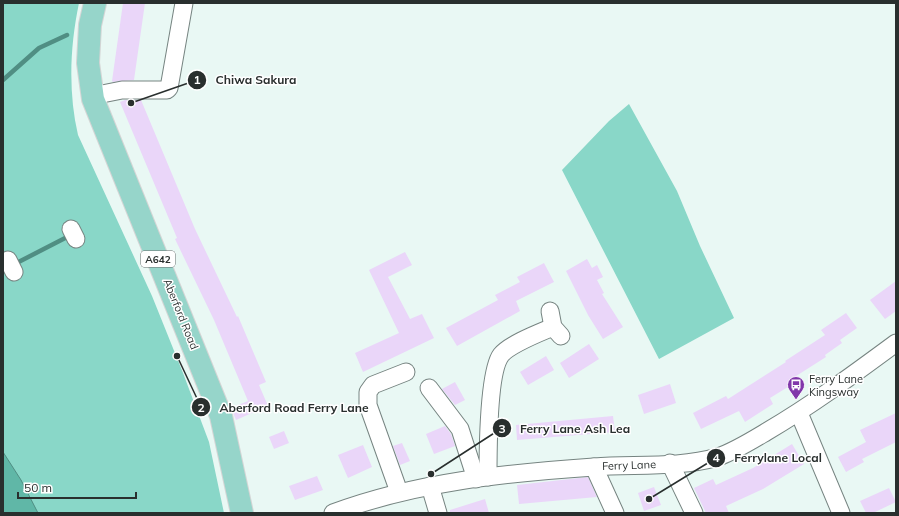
<svg xmlns="http://www.w3.org/2000/svg" width="899" height="516" viewBox="0 0 899 516" font-family="Mulish,sans-serif">
<style>
.green{fill:#89d7c8}
.water{fill:#60b7a7;stroke:#508e83}
.lines{fill:none;stroke-linecap:round;stroke-linejoin:round}
.stream{stroke:#508e83;stroke-width:4.5}
.building{fill:#ead6f9}
.minor-casing{stroke:#768481;stroke-width:19}
.major-casing{stroke:#d4d5d5;stroke-width:24}
.minor{stroke:#fff;stroke-width:17}
.major{stroke:#96d5ca;stroke-width:22}
.labels{text-anchor:middle;stroke-width:3;stroke-linejoin:round;paint-order:stroke}
.shield{fill:#fff;stroke:#696d6d;stroke-width:1}
.shield-label{font-size:10px;font-weight:bold;fill:#292f2e}
.street-label{font-size:11px;fill:#292f2e;stroke:#fff}
.poi-label{font-size:11px;fill:#292f2e;stroke:#fff;text-anchor:start}
.leader{fill:none;stroke:#292f2e;stroke-width:1.5}
.callout-dot{fill:#292f2e;stroke:#fff;stroke-width:1.5}
.mark-label{font-size:12px;text-anchor:middle;font-weight:bold;fill:#fff}
.callout-label{font-size:12px;text-anchor:middle;font-weight:bold;fill:#292f2e;stroke:#fff;stroke-width:3;stroke-linejoin:round;paint-order:stroke}
</style>
<rect width="100%" height="100%" fill="#e9f8f4"/>
<g class="green">
<path d="M3,3H79C70,46 68,92 78,135L152,296L183,373L209,442L224,513H3Z"/>
<polygon points="629,104 677,191 700,246 734,318 659,359 562,170 609,121"/>
</g>
<polygon class="water" points="3,452 21,480 38,513 3,513"/>
<g class="lines">
<g class="stream">
<polyline points="3,80 39,48 67,35"/>
<polyline points="3,270 71,235"/>
</g>
</g>
<g class="building">
<polygon points="123,3 145,3 134,80 113,82 112,81"/>
<polygon points="125,100 141,100 195,229 237,317 238,316 266,382 259,385 268,406 236,420 231,408 248,401 214,320 175,239 177,238 120,102"/>
<polygon points="405,252 412,265 388,277 410,319 422,314 434,338 363,372 355,353 399,333 369,270"/>
<polygon points="587,259 592,268 597,265 603,277 597,280 604,293 602,294 623,327 603,339 588,315 566,271"/>
<polygon points="544,263 554,282 516,301 520,311 457,346 446,328 498,300 495,295 520,282 517,277"/>
<polygon points="896,281 896,311 885,319 870,300"/>
<polygon points="846,313 857,328 840,340 842,343 825,355 826,357 793,378 796,382 770,398 773,404 745,422 739,411 701,429 693,413 726,396 728,399 786,362 785,361 825,335 821,330"/>
<polygon points="589,344 599,359 569,378 560,363"/>
<polygon points="546,356 554,370 528,385 520,372"/>
<polygon points="455,382 465,400 455,405 442,389"/>
<polygon points="670,384 676,403 644,414 638,395"/>
<polygon points="896,413 896,442 862,459 864,462 846,472 838,457 866,442 860,430"/>
<polygon points="613,416 615,432 517,440 516,425"/>
<polygon points="445,426 451,434 455,446 434,454 426,434"/>
<polygon points="284,431 289,443 274,449 269,437"/>
<polygon points="402,443 410,461 400,465 393,446"/>
<polygon points="792,444 804,464 763,489 726,506 729,513 706,513 694,488 713,479 716,485 753,468"/>
<polygon points="363,445 372,467 348,478 338,455"/>
<polygon points="317,476 323,490 295,500 289,486"/>
<polygon points="588,477 597,497 519,504 517,485"/>
<polygon points="654,487 661,505 644,511 638,493"/>
<polygon points="889,488 896,502 873,513 866,513 860,501"/>
<polygon points="485,499 489,513 450,513 450,510"/>
</g>
<g class="lines">
<defs>
<g id="minor">
<polyline points="102,94 122,90 167,90 169,88 184,3"/>
<polyline points="71,229 76,239"/>
<polyline points="8,260 14,272"/>
<polyline points="550,311 553,327 561,336"/>
<polyline points="429,388 460,429 476,479"/>
<polyline points="799,413 841,513"/>
<polyline points="670,463 694,513"/>
<polyline points="594,467 615,513"/>
<path d="M488,477C488,453 488,372 501,355C510,344 539,333 553,327"/>
<polyline points="430,486 438,513"/>
<polyline points="399,492 368,405 368,392 373,385 406,372"/>
<path d="M333,513C416,482 506,473 594,467C635,464 679,468 718,457C735,451 751,441 766,432C812,405 854,374 896,343"/>
</g>
<polyline id="major" points="95,3 90,25 88,63 93,99 221,416 242,513"/>
</defs>
<use href="#minor" class="minor-casing"/>
<use href="#major" class="major-casing"/>
<use href="#minor" class="minor"/>
<use href="#major" class="major"/>
</g>
<defs>
<symbol id="bus-pin" viewBox="-11 -11 22 30"><path d="M0 17L-7.5 6A9.5 9.5 0 1 1 7.5 6Z" fill="#8137aa" stroke="#fff"/><path d="M-5-6H5V4H4V6H2V4H-2V6H-4V4H-5ZM-3.5-4V0h7V-4ZM-3.5 1.2v1.5H-2V1.2ZM2 1.2v1.5H3.5V1.2Z" fill="#fff"/></symbol>
</defs>
<g fill-rule="evenodd">
<use href="#bus-pin" x="786" y="375" width="20" height="27"/>
</g>
<g class="labels">
<rect class="shield" x="141" y="251" width="34" height="16" rx="3"/>
<g class="shield-label">
<text x="158" y="263">A642</text>
</g>
<g class="street-label">
<text transform="translate(181 314) rotate(68)" y="4">Aberford Road</text>
<text transform="translate(629 465) rotate(-2)" y="4">Ferry Lane</text>
</g>
<g class="poi-label">
<text x="809" y="383">Ferry Lane<tspan x="809" dy="13">Kingsway</tspan></text>
</g>
</g>
<path class="leader" d="M131 103L197 80M177 356L201 407M431 474L502 428M649 499L716 458"/>
<g class="callout-dot">
<circle cx="131" cy="103" r="4"/>
<circle cx="177" cy="356" r="4"/>
<circle cx="431" cy="474" r="4"/>
<circle cx="649" cy="499" r="4"/>
<circle cx="197" cy="80" r="10"/>
<circle cx="201" cy="407" r="10"/>
<circle cx="502" cy="428" r="10"/>
<circle cx="716" cy="458" r="10"/>
</g>
<g class="mark-label">
<text x="197" y="84">1</text>
<text x="201" y="412">2</text>
<text x="502" y="433">3</text>
<text x="716" y="462">4</text>
</g>
<g class="callout-label">
<text x="256" y="84">Chiwa Sakura</text>
<text x="294" y="412">Aberford Road Ferry Lane</text>
<text x="575" y="433">Ferry Lane Ash Lea</text>
<text x="778" y="462">Ferrylane Local</text>
</g>
<rect width="899" height="516" fill="none" stroke="#292f2e" stroke-width="8"/>
<path d="M18 492v6h118v-6" fill="none" stroke="#292f2e" stroke-width="2"/>
<text x="24" y="492" font-size="12" fill="#292f2e" stroke="#ffffff" stroke-width="3" paint-order="stroke">50 m</text>
</svg>
